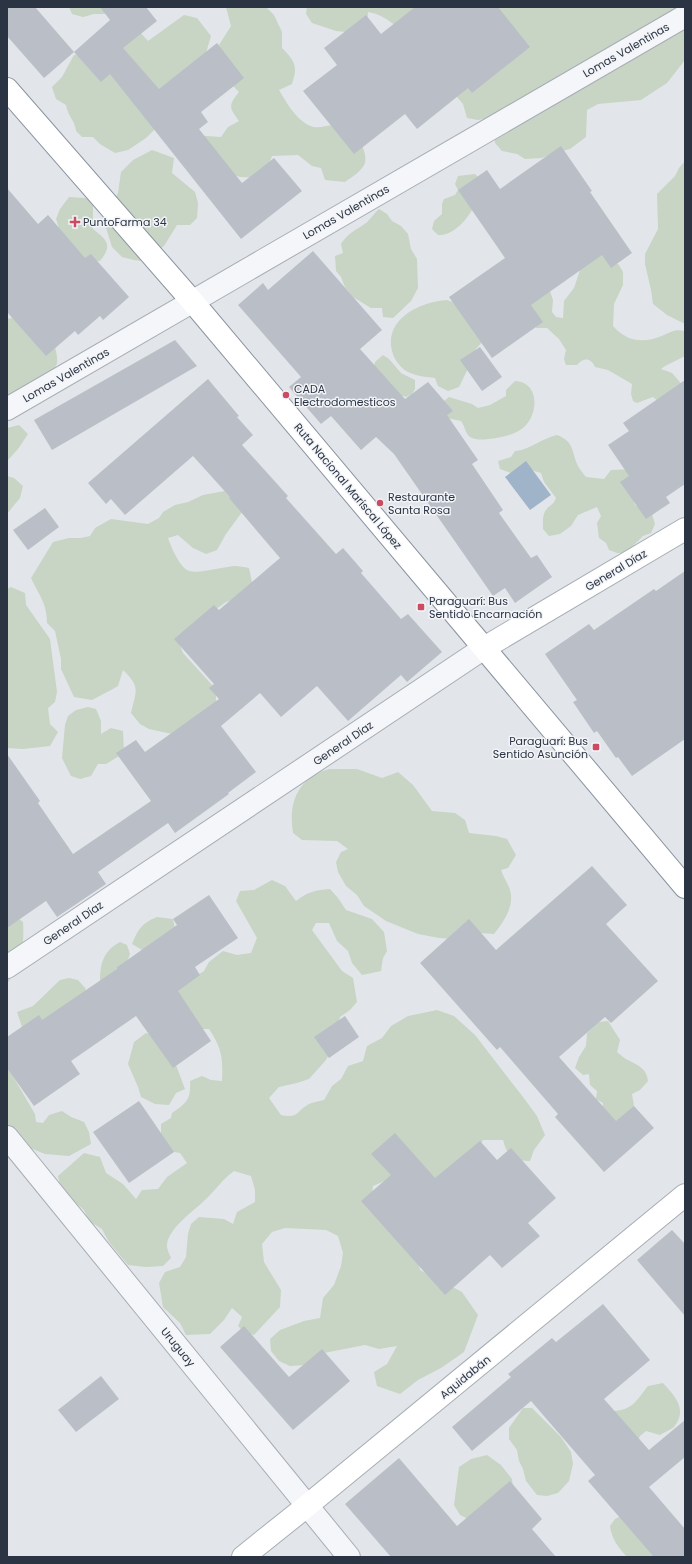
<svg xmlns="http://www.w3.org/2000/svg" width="692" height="1564" viewBox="0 0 692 1564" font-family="Poppins,sans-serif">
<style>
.green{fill:#c8d4c4}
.water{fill:#9fb4c9}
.building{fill:#babfc7}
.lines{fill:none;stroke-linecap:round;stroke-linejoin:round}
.street-casing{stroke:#a7adb4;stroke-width:24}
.secondary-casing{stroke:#a7adb4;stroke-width:24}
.highway-casing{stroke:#8a93a1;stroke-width:24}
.street{stroke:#f5f6f9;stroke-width:22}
.secondary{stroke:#fff;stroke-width:22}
.highway{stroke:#fff;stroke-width:22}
.poi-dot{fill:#cb4c62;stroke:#f2f4f8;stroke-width:1.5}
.labels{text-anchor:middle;stroke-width:3;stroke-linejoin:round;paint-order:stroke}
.street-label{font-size:11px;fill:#2b3442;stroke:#f2f4f8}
.poi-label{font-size:11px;fill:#2b3442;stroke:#f2f4f8;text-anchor:start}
</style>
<rect width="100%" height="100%" fill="#e2e6ea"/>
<g class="green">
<polygon points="69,7 107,7 106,14 94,14 83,17 72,14"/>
<path d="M226,7H266L274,15L282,32V48C295,61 298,66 292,84L279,90C287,103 294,117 308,125C320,131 327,123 338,126C353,129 368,147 365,163C362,171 352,177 345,182L325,180L321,168L312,166L298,155L272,156L268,166L260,178L240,177L225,172L191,135L221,137L228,127L239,121C229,107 228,106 239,92L231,84L219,45L231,26Z"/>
<path d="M307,7H685V60L667,83L641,100L598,104L587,110L586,137L570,149L554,153L542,158L525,159L517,154L502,151L495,143L492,117L478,120L467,118L463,104L396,26C387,19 380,14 368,12L367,26L346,32L336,31L312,23L306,14Z"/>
<path d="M184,15L197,18L211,36L205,56L159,125L146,138L128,150L115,153L100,144L93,137H82L76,131C75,120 68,117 66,105L56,99L52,87L62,77L74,55L86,54L136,28L148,41Z"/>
<polygon points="152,150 174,158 172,173 195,192 198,203 197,218 190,225 177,225 164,246 142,261 134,260 122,257 112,247 104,221 118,193 121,172 133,160"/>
<polygon points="685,161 685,324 667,315 653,304 651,290 645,264 645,254 658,229 657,194 675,176 679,168"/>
<path d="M475,174L481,180C478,189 477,201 472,210C465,222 452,236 438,235L432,229L434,221L442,214V204L444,199L455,195L458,190L455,184L458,176Z"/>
<path d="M69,197L86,198L93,202V229C107,240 113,245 100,261L89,262L62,237L56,219L60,209Z"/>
<path d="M379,209L387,214L392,221L401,226L408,234L411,249L417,259L418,288L411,301L393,318L383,317L382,308H371L353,297L345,287L341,277L336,271L335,256L343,253L341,244C348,233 356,230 366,223C370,220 374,213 379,209Z"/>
<path d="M581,240L619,265L623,272V285L614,304L613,326C627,342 644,344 664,335C673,331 675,329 685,331V356L665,366L661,369L672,373L685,388L658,401L653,397L637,403L633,401L631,394L632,384L608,370L595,367C591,358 584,357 577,365H566L564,359L566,350L559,339L547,328H537L530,325V298L550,291L553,300L552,312L556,317L563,318L564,301L574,288L580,270Z"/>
<path d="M447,300L472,309L483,341L475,350L472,360L459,387L448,391L438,386L435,378C427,377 416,376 408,372C402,369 395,361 393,354C382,320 419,302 447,300Z"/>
<path d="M16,317L52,339C55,346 58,356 57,363C54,376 22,388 10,394L7,397V319Z"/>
<polygon points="383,355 389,359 401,373 415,380 415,389 412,394 406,397 400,395 392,389 392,384 385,381 373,370 375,362"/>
<path d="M515,381C540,382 539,415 523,428C514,435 500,438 488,439C483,440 475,440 470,437C465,433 465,426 461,421L447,418L444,401L449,397L472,404L478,408L490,405L506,396V390Z"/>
<polygon points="19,425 28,434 18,449 8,460 7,470 7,428"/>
<path d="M557,435C575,442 571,451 578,466C580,470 583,473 586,477L604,479L611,470L635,469L633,498L635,505L652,514L655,524L651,533L643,536L626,553H617L609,550L606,543L599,538L597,523L601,516L597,507L578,515L571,526L560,534L549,536L543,529C543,523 542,515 546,510C550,504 553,506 556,498L544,482L541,473L531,470L516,475L500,469L498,461L511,457L515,451C530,450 542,438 557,435Z"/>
<polygon points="7,476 14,478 23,486 20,498 7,514"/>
<path d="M225,491L239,500L242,512L226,534L217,550L206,554L193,548L178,535L168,538C171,547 179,565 187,570C195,575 223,567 234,566C239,566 244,567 249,568L253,587L236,599L226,602L209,614L178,639L183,653L212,685L216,694V710L172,734L149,729L140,724L131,713C136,691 141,687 123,670L118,686L111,690L92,700L74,697L61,669V659L55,631L47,623C47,603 39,595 31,578L53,542L69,538H81L90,536L95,528L111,519L148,524L159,518L163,512L175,505L188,502L203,495Z"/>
<polygon points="11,587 25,593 26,605 50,639 57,692 55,702 48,708 50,724 58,732 50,746 23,749 7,748 7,589"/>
<polygon points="88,707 96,709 101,721 101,734 111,728 123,731 124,753 106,764 98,764 91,776 80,779 71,776 62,758 65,725 68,716 76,710"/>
<path d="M329,769H357L382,778L398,772L413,785L432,811L455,813L465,820L469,833L496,836L507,839L516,855L508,868L501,870C503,877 508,883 510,890C515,906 503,923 494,934L467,932L456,939L439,938L418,934L386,921L364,906L357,895L346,886L338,872L336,862L341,852L348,849L337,841L302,840L293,833C288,802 298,778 329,769Z"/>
<path d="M272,880L285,886L296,901C307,892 316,890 330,889L338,898L346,910L372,919L384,932L387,951L383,958L381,971L362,975L352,963L348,951L337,941L329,923H316L312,930L342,971L353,978L357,1002L350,1010L340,1017L333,1047L326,1060L309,1079L297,1083L279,1087L269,1098L281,1115C299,1119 296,1111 309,1104C313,1102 320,1101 324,1100L332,1086L341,1079L348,1066L363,1061L367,1046L382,1038L391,1026L408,1016L437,1010L454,1016L475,1035L523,1097L537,1116L545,1135L534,1150L530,1161C513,1161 507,1156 503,1140H483L460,1181L387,1180L373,1186L372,1197L417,1256L420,1270L462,1292L478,1315L464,1352L441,1368L418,1380L400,1394L377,1386L374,1372L387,1364L397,1346L379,1349L365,1345L324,1353L304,1365L290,1366L279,1361L271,1351L270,1339L280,1330L304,1321L320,1318L323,1298L334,1285L341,1266L343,1253L338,1236L326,1230L285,1228L272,1232L262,1244L264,1262L281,1290L280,1307L254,1335L244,1332L238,1326L242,1317L232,1308L224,1320L210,1334L186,1335L180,1323L163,1307L159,1283L165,1272L180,1267L186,1257L188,1234L191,1224L199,1217L224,1219L233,1224L237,1212L255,1202V1190L251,1176L234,1171C222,1180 218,1187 208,1197C197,1209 167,1228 167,1246C167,1250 170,1255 171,1258L163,1266L146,1267L128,1265L109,1242L102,1229L89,1221L84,1210L72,1200L60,1185L58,1176L84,1153L100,1157L106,1173L123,1184L136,1199L142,1190L158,1189L167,1177L187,1163L180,1153L169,1151L161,1134V1124L171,1118L172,1113C187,1103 191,1099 190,1081L202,1076L211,1080L222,1081C223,1057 222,1049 209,1029H194L173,1057L185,1089L176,1093L169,1105L155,1104L141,1097L138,1087L128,1064L134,1042L146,1033L159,1036L165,991L189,981L204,971L209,962L223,951L237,955L251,953L257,938L236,901L240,891L254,890Z"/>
<path d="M7,910L23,922C25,945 20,965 7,984Z"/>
<path d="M157,917L173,919L176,933L147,953L132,944C138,929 142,923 157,917Z"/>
<path d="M120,942L127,945L130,954L126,964L116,968V973L100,982C100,964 103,951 120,942Z"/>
<polygon points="69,978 78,980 86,989 79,1001 77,1009 23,1030 17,1012 33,1006 60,980"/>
<path d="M608,1021L620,1040L617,1052C621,1055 625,1059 630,1061C639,1066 647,1069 648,1081L640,1090L632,1094L634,1106V1118L601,1124L603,1103L596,1099L597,1091L590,1085L589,1074L583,1075L575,1068L579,1057L586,1046L587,1033L599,1022Z"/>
<polygon points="7,1066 35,1114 36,1122 43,1123 49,1115 62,1111 71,1117 84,1122 89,1132 91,1144 69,1156 45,1154 23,1145 7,1125"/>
<path d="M663,1383C675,1396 688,1410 674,1427C671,1430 664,1432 660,1435L646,1431L640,1436L635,1446L611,1411C632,1411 636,1401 648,1386Z"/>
<polygon points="523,1408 532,1408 561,1437 571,1452 573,1464 569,1481 558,1493 547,1496 537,1495 526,1481 523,1469 519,1461 517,1450 509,1439 509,1428"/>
<polygon points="487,1455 501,1465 512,1479 514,1497 476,1523 460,1515 454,1505 459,1467 471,1459"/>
<path d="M625,1514L662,1557H627C618,1547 612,1540 610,1526L615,1519Z"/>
</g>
<polygon class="water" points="526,461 551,495 530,510 505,477"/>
<g class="building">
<polygon points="7,7 35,7 74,52 44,78 7,36"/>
<polygon points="100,7 146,7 157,21 123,48 159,89 217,43 244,78 201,112 208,122 199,129 242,183 274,158 302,191 241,239 110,74 101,82 74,52 110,20"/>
<polygon points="415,7 498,7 530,47 472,93 468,88 417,129 405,114 354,154 303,91 337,65 324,48 366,15 381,34"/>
<polygon points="561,146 592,191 590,192 632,253 611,268 602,255 531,305 543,322 492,358 449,297 505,258 458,190 487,170 500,189"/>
<polygon points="7,188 38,224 48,215 85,258 91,254 129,297 103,320 100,316 78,335 75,331 46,356 7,312"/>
<polygon points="313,251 382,330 360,349 405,399 428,382 453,411 447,415 478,460 472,464 503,510 499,513 531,558 537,555 552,577 515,603 505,588 493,596 394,454 376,437 361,450 331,416 321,424 289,387 301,377 238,305 263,283 268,290"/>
<polygon points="175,340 197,366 52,450 34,420"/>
<polygon points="480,347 502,377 482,391 460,360"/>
<polygon points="208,379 239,416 237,417 253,435 242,445 288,496 286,498 336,554 343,548 363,571 361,573 401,619 408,614 442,652 407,682 401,675 348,721 317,686 281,717 260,693 221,726 256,772 228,793 229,794 175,833 168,823 98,872 106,884 57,917 46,901 7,928 7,754 40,801 38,803 73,854 151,801 116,753 136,740 145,752 219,699 209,688 214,684 174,639 214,605 219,610 280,558 229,498 230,497 193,456 125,515 111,499 106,504 88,483"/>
<polygon points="685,380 685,484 666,497 670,503 646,519 620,482 629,476 608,445 629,431 623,423"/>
<polygon points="45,508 59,527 28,550 13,530"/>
<polygon points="685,571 685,739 632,776 618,757 616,758 597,731 594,733 573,702 577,700 545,654 589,624 594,630 654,589 656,591"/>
<polygon points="592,866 627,905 606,924 658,981 611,1023 605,1017 559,1057 616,1121 634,1106 654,1128 604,1172 555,1117 558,1114 500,1047 497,1050 420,963 469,919 496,950"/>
<polygon points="209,895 238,938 195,967 200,975 178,991 211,1041 173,1068 136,1016 71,1061 80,1074 34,1106 7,1068 7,1037 39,1015 42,1020 117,969 116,968 177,925 173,919"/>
<polygon points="345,1016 359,1037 329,1058 314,1037"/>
<polygon points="139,1101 174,1152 129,1183 93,1132"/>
<polygon points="395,1133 435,1178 480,1141 497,1160 511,1148 556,1198 528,1223 540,1236 502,1268 490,1255 445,1295 361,1201 391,1175 371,1154"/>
<polygon points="672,1230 685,1244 685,1316 637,1260"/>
<polygon points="603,1304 650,1360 604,1399 649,1450 685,1420 685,1457 649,1487 685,1529 685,1557 654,1557 588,1481 595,1475 531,1401 472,1451 452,1427 511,1377 508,1374 552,1338 556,1342"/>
<polygon points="244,1326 289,1377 322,1349 350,1381 293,1430 220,1347"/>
<polygon points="101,1376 119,1399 76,1432 58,1410"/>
<polygon points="399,1458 457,1526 510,1481 542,1519 532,1529 556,1557 391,1557 345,1504"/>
</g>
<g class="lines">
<defs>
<g id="street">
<polyline points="7,409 685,16"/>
<polyline points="7,967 484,648"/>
<polyline points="7,1137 349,1557"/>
</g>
<g id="secondary">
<polyline points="484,648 685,529"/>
<polyline points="243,1557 308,1505 685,1195"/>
</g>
<polyline id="highway" points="7,89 192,301 685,887"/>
</defs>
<use href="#street" class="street-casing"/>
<use href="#secondary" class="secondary-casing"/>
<use href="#highway" class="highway-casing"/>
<use href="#street" class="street"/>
<use href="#secondary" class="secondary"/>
<use href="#highway" class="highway"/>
</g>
<g class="poi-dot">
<path d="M73 216h4v4h4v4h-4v4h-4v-4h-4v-4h4z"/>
<circle cx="286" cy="395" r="4"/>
<circle cx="380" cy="503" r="4"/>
<rect x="417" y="603" width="8" height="8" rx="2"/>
<rect x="592" y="743" width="8" height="8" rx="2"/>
</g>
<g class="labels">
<g class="street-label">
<text transform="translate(626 50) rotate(-30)" y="4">Lomas Valentinas</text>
<text transform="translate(346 212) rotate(-30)" y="4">Lomas Valentinas</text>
<text transform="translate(66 375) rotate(-30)" y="4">Lomas Valentinas</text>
<text transform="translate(348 486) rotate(50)" y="4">Ruta Nacional Mariscal López</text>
<text transform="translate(616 570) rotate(-31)" y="4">General Díaz</text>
<text transform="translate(343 743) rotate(-34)" y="4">General Díaz</text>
<text transform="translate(73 923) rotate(-34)" y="4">General Díaz</text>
<text transform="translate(178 1347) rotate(51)" y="4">Uruguay</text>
<text transform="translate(465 1377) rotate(-39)" y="4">Aquidabán</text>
</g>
<g class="poi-label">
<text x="83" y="226">PuntoFarma 34</text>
<text x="294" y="393">CADA<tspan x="294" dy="13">Electrodomesticos</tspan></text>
<text x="388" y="501">Restaurante<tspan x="388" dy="13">Santa Rosa</tspan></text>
<text x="429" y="605">Paraguarí: Bus<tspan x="429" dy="13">Sentido Encarnación</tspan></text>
<text x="588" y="745" text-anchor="end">Paraguarí: Bus<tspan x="588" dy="13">Sentido Asunción</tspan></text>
</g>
</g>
<rect width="692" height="1564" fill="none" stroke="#2b3442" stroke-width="16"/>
</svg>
